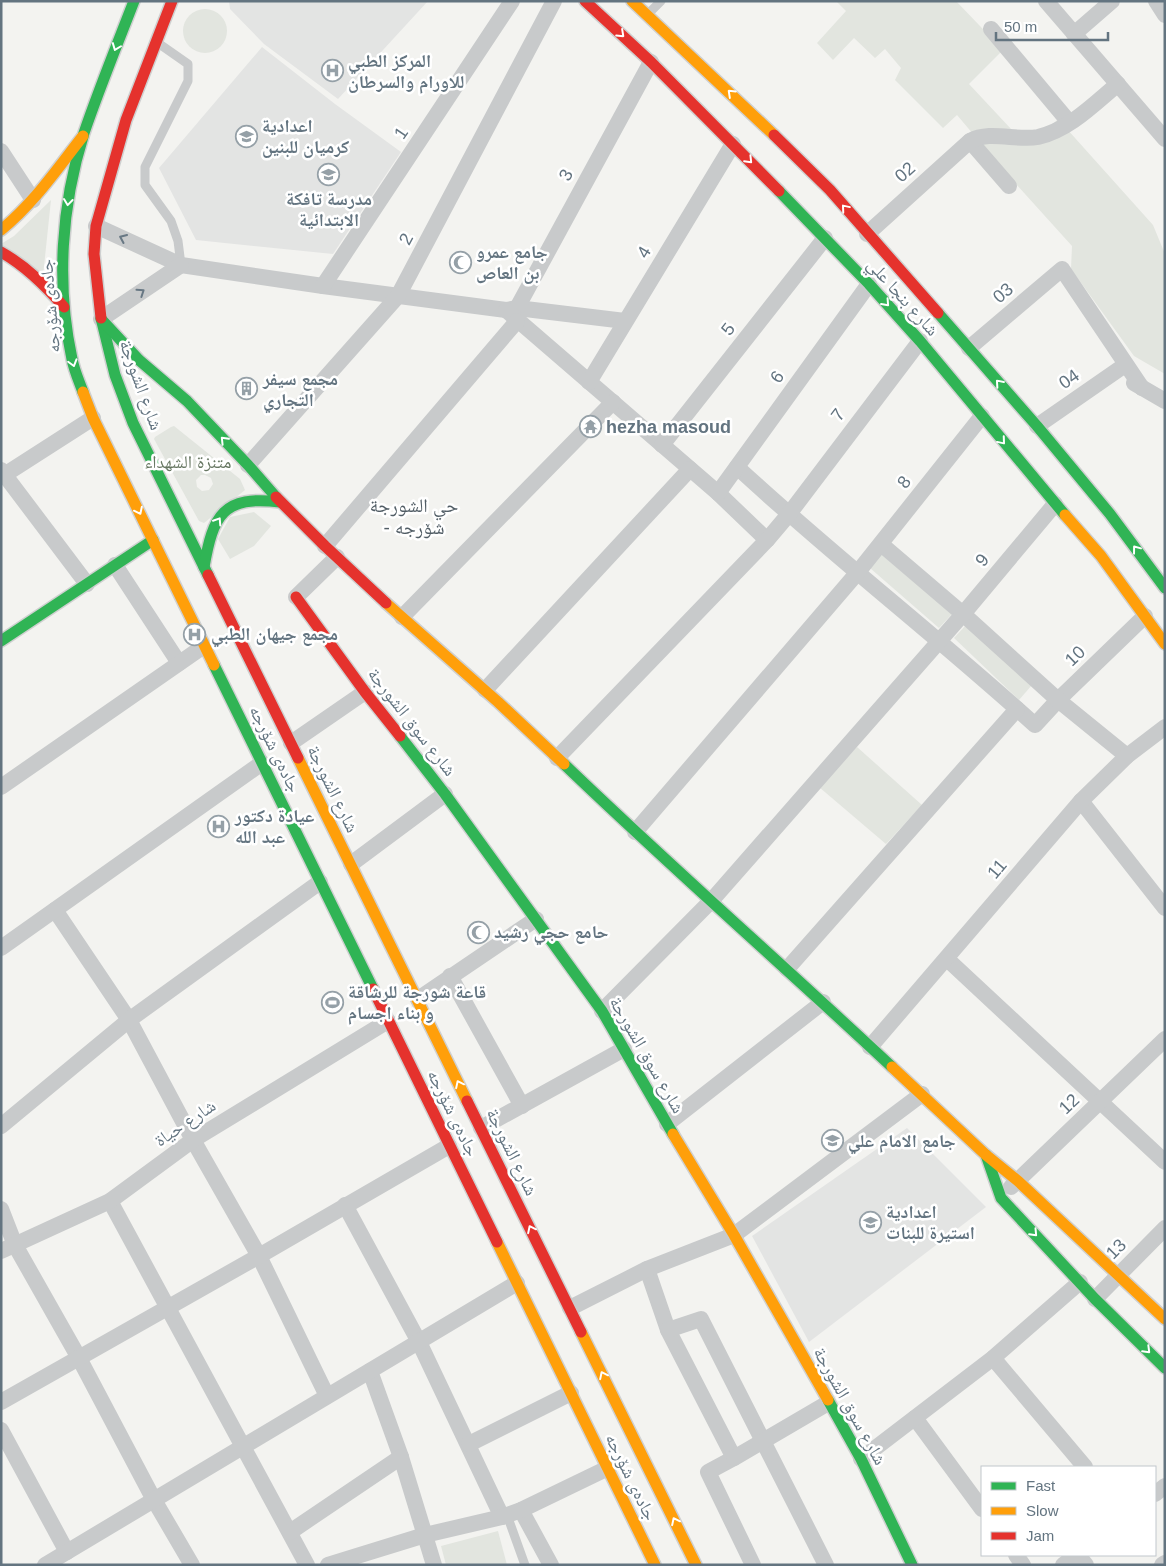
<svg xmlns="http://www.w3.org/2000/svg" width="1166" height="1566" viewBox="0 0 1166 1566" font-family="Helvetica,'Noto Naskh Arabic',sans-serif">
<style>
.built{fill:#e3e4e3}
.green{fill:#e2e5df;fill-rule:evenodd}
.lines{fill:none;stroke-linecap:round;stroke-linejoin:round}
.fast-casing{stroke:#cfd0d0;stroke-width:14}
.slow-casing{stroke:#cfd0d0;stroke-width:14}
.jam-casing{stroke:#cfd0d0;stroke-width:14}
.lane{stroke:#c8cacb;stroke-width:9}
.street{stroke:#c8cacb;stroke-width:16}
.fast{stroke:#30b455;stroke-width:11}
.slow{stroke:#ff9f0a;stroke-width:11}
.jam{stroke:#e5322d;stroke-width:11}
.oneway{stroke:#fff}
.oneway2{stroke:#687884}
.labels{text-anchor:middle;stroke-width:5;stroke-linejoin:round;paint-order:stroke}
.poi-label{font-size:18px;font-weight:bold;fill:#637480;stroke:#fff;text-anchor:start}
.street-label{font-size:18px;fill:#637480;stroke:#fff}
.park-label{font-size:18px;fill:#677762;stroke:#fff}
.neighbourhood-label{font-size:19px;fill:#515d65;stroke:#fff}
</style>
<rect width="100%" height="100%" fill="#f3f3f0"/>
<g class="built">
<polygon points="229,1 428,1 338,99 264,44 230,9"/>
<polygon points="262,47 335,104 401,152 333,254 196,240 159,168"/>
<polygon points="907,1128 986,1207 809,1342 752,1236"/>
</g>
<g class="green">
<polygon points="836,1 956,1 1003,50 969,84 1012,130 1031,133 1049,128 1058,119 1153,225 1165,254 1165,374 1134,356 1071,269 1072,246 1006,173 957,115 943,128 895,80 901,68 885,49 875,58 854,38 833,60 817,43 846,11"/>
<circle cx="205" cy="31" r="22"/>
<polygon points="51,200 43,276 1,244 14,236"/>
<path d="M174,426L240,479L245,490L204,523L199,521L154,439L155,437L171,427ZM201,475H205L211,478L213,484L209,490L202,491L197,487L196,480Z"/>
<polygon points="254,512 271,526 254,546 230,559 218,539 230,517"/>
<polygon points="881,554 952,614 939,628 870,568"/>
<polygon points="966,625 1032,685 1019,700 954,638"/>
<polygon points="857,747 922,805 886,844 819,787"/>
<polygon points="498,1531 507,1565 446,1565 441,1546"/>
</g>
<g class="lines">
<defs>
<g id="fast">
<polyline points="779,191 869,284 920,341 1065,515"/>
<polyline points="938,313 1037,426 1110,514 1165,588"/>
<polyline points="101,318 115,375 133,423 208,575"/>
<polyline points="101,319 139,360 187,401 248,465 276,497"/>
<path d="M83,392C79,381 74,370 72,359C56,285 61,206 84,133C99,89 117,45 134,1"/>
<path d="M204,567C213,515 223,495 280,502"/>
<polyline points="1,641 153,540"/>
<polyline points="214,665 373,989"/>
<polyline points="400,736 445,794 602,1011 673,1134"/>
<path d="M564,764C671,867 783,965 892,1067"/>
<polyline points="986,1155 1001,1198 1095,1299 1165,1368"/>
<polyline points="828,1400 861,1459 912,1565"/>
</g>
<g id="slow">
<polyline points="632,1 774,135"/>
<path d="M1,230C34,203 57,169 83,136"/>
<polyline points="83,392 93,418 214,665"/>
<polyline points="1065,515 1101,556 1165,644"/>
<polyline points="386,603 498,702 564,764"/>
<polyline points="298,758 467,1101"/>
<polyline points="892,1067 986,1155 1018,1181 1165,1319"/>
<polyline points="673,1134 734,1235 828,1400"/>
<polyline points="497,1242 655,1565"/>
<polyline points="581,1332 696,1565"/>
</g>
<g id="jam">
<polyline points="585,1 651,62 779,191"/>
<polyline points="774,135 830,190 938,313"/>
<path d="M1,252C26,266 45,285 64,307"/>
<polyline points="101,318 94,254 96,226 126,120 172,1"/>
<polyline points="276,497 325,546 386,603"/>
<polyline points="208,575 298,758"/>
<polyline points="296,597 365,692 400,736"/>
<polyline points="373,989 497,1242"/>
<polyline points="467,1101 581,1332"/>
</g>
</defs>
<use href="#fast" class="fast-casing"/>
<use href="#slow" class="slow-casing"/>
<use href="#jam" class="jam-casing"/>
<g class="lane">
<polyline points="647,15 661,1"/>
<polyline points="158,43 188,64 188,81 145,167 145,185 171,221 178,241 181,265"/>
<polyline points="507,1515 525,1565"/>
</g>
<g class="street">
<polyline points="1046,1 1165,139"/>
<polyline points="1156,1 1165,15"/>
<polyline points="991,29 1069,122"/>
<polyline points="1074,34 1112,1"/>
<polyline points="970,141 1009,186"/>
<polyline points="1,151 33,200"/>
<polyline points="96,226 181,265 323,286 506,310 517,308 625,321"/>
<path d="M867,234L970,141C990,130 1016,141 1038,137C1069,130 1094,104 1118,84"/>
<polyline points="323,286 512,1"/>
<polyline points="517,308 651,62"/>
<polyline points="506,310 718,493 767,540"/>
<polyline points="101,319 181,265"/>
<polyline points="969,348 1062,269 1142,388"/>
<polyline points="589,382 733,144"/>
<polyline points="1134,383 1165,401"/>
<polyline points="1037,426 1125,365"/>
<polyline points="662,445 825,238"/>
<polyline points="248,465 398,296 554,1"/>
<path d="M737,467C833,556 937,636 1035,725L1058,700L1145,616"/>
<polyline points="1,470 87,584"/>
<polyline points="1,477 93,418"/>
<polyline points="718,493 869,284"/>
<polyline points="881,544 963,614 1058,700 1127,756"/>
<polyline points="325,546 517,321"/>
<polyline points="115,565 179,663"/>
<polyline points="296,597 337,557"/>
<polyline points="402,617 613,402"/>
<polyline points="485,690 690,469"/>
<polyline points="291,743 365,692"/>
<polyline points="557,758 767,540 789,514 920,341"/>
<polyline points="1,787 204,646"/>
<polyline points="1081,801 1165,908"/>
<polyline points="635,832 858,572 982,416"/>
<polyline points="351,864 445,794"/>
<polyline points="55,910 129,1020 193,1140 259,1256 327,1396"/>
<polyline points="1,948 262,763"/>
<polyline points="947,959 1165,1162"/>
<polyline points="787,969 1017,709"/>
<polyline points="450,976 522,1106"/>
<polyline points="418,999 536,919"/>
<polyline points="602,1011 712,900 963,614 1055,504"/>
<polyline points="870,1047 1081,801 1127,756 1165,727"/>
<polyline points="667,1124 823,1002"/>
<polyline points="1,1126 129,1020 320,882"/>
<polyline points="481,1128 624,1049"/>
<polyline points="1011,1187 1165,1039"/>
<polyline points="110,1201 307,1565"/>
<polyline points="345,1205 419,1342 502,1517"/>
<polyline points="1,1209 15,1245 79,1358 154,1500 192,1565"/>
<polyline points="1,1251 110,1201 193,1140 388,1021"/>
<polyline points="647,1269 668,1330 734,1458 708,1472 753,1565"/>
<polyline points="1095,1299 1165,1228"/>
<polyline points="570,1308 647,1269 734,1235 922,1094"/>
<polyline points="668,1330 701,1319 826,1565"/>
<polyline points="993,1358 1085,1467"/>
<polyline points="370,1371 401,1457 434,1565"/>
<polyline points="1,1402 259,1256 449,1146"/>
<polyline points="915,1418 982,1509"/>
<polyline points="1,1430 67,1552"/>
<polyline points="469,1444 571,1393"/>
<polyline points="734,1458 828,1403"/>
<polyline points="861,1459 993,1358 1080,1282"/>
<polyline points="1155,1494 1165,1486"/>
<polyline points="521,1510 551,1565"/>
<polyline points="290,1532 401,1457"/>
<polyline points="1016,1555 1023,1565"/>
<polyline points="1078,1555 1086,1565"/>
<polyline points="45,1565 517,1283"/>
<polyline points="328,1565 425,1535 502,1517 521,1510 608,1468"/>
<polyline points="1063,1565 1076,1555"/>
<polyline points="1162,1565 1165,1563"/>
</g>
<use href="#fast" class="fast"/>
<use href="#slow" class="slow"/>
<use href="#jam" class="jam"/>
</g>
<defs><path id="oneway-chevron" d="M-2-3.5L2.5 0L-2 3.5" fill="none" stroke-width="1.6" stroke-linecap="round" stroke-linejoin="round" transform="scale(1.25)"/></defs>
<g class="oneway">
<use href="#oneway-chevron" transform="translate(621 34) rotate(43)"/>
<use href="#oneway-chevron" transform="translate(116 47) rotate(111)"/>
<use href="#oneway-chevron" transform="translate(731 93) rotate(-137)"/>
<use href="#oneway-chevron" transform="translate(749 160) rotate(46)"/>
<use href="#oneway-chevron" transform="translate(68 202) rotate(97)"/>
<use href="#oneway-chevron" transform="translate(845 208) rotate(-130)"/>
<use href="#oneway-chevron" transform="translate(886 303) rotate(48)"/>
<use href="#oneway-chevron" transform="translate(73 363) rotate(74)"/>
<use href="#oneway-chevron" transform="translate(999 383) rotate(-131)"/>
<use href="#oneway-chevron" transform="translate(224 440) rotate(-134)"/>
<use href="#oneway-chevron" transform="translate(1002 441) rotate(50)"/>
<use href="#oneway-chevron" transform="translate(139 511) rotate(64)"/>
<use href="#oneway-chevron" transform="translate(218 521) rotate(-57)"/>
<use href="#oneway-chevron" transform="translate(1136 549) rotate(-127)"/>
<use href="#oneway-chevron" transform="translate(459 1084) rotate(-116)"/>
<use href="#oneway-chevron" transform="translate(531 1229) rotate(-116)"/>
<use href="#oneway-chevron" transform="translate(1034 1233) rotate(47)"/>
<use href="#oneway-chevron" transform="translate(1147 1350) rotate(45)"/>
<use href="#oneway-chevron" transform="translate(603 1375) rotate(-116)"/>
<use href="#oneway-chevron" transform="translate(675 1521) rotate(-116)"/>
</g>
<g class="oneway2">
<use href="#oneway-chevron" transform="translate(123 238) rotate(-156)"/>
<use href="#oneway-chevron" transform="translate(141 292) rotate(-34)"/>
</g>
<defs>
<symbol id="hospital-ring" viewBox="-11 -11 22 22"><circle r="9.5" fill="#fff" stroke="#95a0a7" stroke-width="1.5"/><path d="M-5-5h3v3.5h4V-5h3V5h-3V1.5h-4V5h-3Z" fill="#95a0a7"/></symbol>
<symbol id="school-ring" viewBox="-11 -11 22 22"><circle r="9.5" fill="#fff" stroke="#95a0a7" stroke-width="1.5"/><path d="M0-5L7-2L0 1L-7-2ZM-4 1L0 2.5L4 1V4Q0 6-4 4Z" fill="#95a0a7"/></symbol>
<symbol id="mosque-ring" viewBox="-11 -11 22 22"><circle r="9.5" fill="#fff" stroke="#95a0a7" stroke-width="1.5"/><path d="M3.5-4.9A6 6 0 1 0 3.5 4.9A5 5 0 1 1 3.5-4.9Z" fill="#95a0a7"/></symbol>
<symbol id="building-ring" viewBox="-11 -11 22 22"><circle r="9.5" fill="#fff" stroke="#95a0a7" stroke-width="1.5"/><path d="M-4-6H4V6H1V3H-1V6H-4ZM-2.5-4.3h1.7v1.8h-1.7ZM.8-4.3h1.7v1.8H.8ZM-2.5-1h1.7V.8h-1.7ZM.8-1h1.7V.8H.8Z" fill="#95a0a7"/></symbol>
<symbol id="temple-ring" viewBox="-11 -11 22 22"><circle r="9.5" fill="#fff" stroke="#95a0a7" stroke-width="1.5"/><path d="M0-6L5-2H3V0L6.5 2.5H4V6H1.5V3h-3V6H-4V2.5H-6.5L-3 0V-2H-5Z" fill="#95a0a7"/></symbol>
<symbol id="stadium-ring" viewBox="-11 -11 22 22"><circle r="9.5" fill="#fff" stroke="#95a0a7" stroke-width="1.5"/><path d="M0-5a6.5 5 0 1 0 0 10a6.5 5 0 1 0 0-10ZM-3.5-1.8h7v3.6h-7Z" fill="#95a0a7"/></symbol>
</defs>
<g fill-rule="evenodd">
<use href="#hospital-ring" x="320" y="58" width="25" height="25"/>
<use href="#school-ring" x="234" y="124" width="25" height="25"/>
<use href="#school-ring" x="316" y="162" width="25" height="25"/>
<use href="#mosque-ring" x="448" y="250" width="25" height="25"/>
<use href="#building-ring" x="234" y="376" width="25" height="25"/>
<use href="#temple-ring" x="578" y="414" width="25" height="25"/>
<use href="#hospital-ring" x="182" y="622" width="25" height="25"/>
<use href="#hospital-ring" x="206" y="814" width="25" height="25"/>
<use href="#mosque-ring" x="466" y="920" width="25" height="25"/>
<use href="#stadium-ring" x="320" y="990" width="25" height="25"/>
<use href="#school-ring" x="820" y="1128" width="25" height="25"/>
<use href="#school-ring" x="858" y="1210" width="25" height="25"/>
</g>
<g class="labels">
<g class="poi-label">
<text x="348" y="67">المركز الطبي<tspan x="348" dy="21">للاورام والسرطان</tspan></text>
<text x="262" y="132">اعدادية<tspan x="262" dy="21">كرميان للبنين</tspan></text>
<text x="329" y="205" text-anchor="middle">مدرسة تافكة<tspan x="329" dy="21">الابتدائية</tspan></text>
<text x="476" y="258">جامع عمرو<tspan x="476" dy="21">بن العاص</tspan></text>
<text x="263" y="385">مجمع سيفر<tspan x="263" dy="21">التجاري</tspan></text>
<text x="606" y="433">hezha masoud</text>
<text x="211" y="640">مجمع جيهان الطبي</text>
<text x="235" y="822">عيادة دكتور<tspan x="235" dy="21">عبد الله</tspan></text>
<text x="494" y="938">حامع حجي رشيد</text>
<text x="348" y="998">قاعة شورجة للرشاقة<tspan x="348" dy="21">و بناء اجسام</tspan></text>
<text x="848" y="1147">جامع الامام علي</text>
<text x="886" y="1218">اعدادية<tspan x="886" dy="21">استيرة للبنات</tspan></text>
</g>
<g class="street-label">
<text transform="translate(401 133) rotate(-56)" y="6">1</text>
<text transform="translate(905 172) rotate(-42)" y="6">02</text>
<text transform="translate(566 175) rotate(-61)" y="6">3</text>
<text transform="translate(406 239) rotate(-62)" y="6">2</text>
<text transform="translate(644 252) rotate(-59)" y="6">4</text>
<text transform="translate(1003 293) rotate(-40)" y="6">03</text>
<text transform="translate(903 297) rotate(48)" y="6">شارع بنجا علي</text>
<text transform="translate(50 306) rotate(-95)" y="6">جادەی شۆرجە</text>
<text transform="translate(728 329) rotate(-52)" y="6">5</text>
<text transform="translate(777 377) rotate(-54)" y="6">6</text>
<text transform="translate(1069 379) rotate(-35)" y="6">04</text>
<text transform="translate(141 385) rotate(70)" y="6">شارع الشورجة</text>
<text transform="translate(838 415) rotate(-53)" y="6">7</text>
<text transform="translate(904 482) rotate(-52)" y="6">8</text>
<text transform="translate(982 560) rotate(-50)" y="6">9</text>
<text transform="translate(1075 656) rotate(-44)" y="6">10</text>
<text transform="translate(412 722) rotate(52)" y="6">شارع سوق الشورجة</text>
<text transform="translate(275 749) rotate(64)" y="6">جادەی شۆرجە</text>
<text transform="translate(333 789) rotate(64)" y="6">شارع الشورجة</text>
<text transform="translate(997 869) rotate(-50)" y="6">11</text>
<text transform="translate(647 1055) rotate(60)" y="6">شارع سوق الشورجة</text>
<text transform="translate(1069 1104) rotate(-44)" y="6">12</text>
<text transform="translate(453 1113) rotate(64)" y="6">جادەی شۆرجە</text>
<text transform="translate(185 1123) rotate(-34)" y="6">شارع حياة</text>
<text transform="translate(512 1152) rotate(64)" y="6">شارع الشورجة</text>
<text transform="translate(1116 1249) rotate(-45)" y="6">13</text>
<text transform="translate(850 1406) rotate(61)" y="6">شارع سوق الشورجة</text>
<text transform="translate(631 1477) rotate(64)" y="6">جادەی شۆرجە</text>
</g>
<g class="park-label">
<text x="188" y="468">متنزة الشهداء</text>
</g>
<g class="neighbourhood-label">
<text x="414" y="512">حي الشورجة<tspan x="414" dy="22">- شۆرجە</tspan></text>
</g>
</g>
<rect width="1166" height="1566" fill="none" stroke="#637480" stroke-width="5"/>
<rect x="981" y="1466" width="175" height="90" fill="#ffffff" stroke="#c1c7cc"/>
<rect x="991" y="1482" width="25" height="8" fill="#30b455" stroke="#c1c7cc"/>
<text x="1026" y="1491" font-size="15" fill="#637480">Fast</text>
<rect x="991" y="1507" width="25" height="8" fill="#ff9f0a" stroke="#c1c7cc"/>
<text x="1026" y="1516" font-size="15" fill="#637480">Slow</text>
<rect x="991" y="1532" width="25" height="8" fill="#e5322d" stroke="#c1c7cc"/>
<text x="1026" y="1541" font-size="15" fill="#637480">Jam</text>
<path d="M996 32v8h112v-8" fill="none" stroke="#637480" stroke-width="2.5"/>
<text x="1004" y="32" font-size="15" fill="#637480" stroke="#ffffff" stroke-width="4" paint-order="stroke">50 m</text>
</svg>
